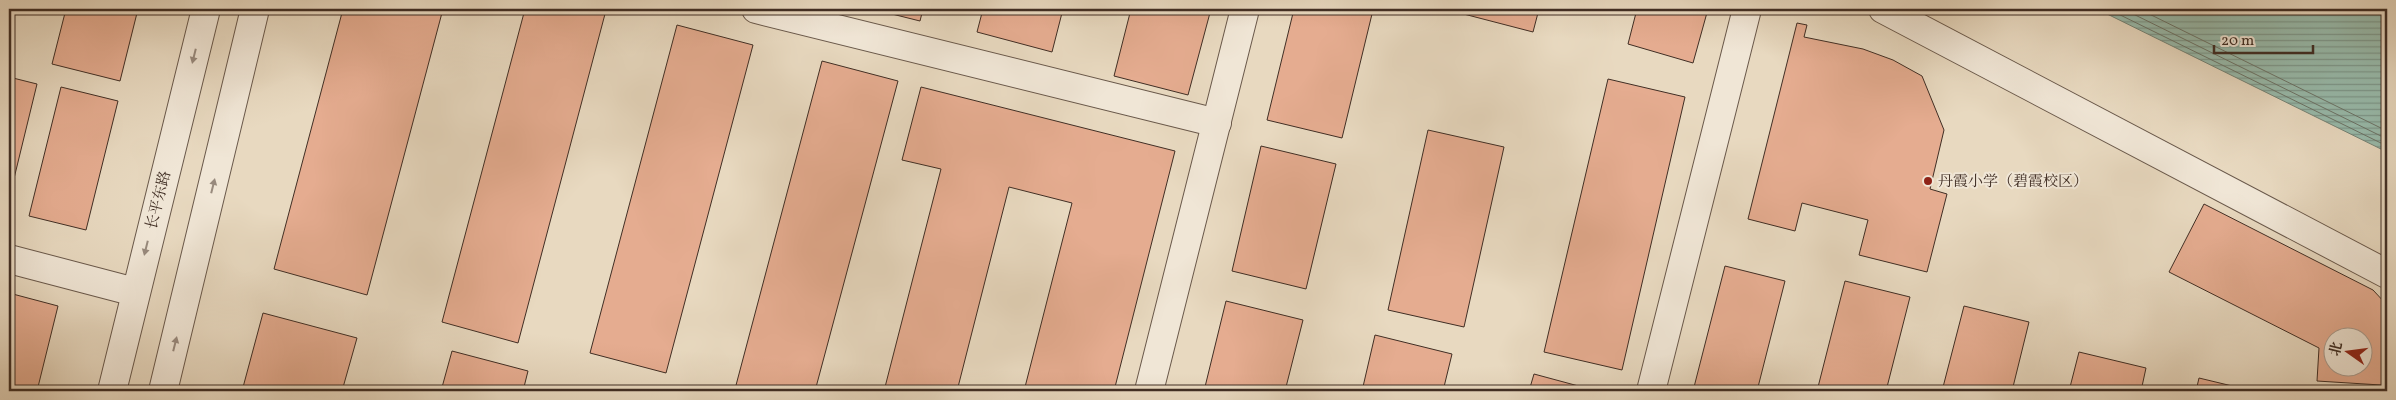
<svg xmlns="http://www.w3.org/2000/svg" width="2396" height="400" viewBox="0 0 2396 400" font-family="Vollkorn,'Noto Serif SC',serif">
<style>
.water{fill:url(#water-rules);stroke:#758376}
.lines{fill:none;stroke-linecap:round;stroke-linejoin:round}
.shore{stroke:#6c7468;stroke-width:1}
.building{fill:#e5ac90;stroke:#402e24;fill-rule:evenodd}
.minor-casing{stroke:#6a594b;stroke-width:30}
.tertiary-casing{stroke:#6a594b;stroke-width:30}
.minor{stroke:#f0e6d6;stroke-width:28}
.tertiary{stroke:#f0e6d6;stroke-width:28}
.oneway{fill:#988a7d}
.poi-dot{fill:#8f2418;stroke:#f0e6d6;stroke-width:2}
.labels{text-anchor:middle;stroke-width:4;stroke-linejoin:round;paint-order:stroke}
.poi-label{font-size:15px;fill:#402e24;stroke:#f0e6d6;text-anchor:start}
.street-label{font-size:15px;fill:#402e24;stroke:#f0e6d6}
</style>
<defs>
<pattern id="water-rules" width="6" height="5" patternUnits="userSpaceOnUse" patternTransform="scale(1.25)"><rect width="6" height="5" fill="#98bbac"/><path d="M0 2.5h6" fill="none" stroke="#7d988c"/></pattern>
</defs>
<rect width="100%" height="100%" fill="#e8d9c0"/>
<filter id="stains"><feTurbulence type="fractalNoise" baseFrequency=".004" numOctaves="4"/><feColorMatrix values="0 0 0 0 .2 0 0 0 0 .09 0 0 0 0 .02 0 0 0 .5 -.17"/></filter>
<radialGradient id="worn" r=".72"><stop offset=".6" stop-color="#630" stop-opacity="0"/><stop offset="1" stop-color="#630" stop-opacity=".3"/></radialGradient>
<polygon class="water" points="2097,9 2376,9 2387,16 2387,152"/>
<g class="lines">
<g class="shore">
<polyline points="2108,9 2387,146"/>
<polyline points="2123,9 2387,139"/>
<polyline points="2139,9 2387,131"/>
</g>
</g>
<g class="building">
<polygon points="66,9 138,9 120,81 52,64"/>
<polygon points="343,9 443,9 367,295 274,269"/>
<polygon points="525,9 585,9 605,14 518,343 442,322"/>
<polygon points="872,9 923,9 920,21"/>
<polygon points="983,9 1063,9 1052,52 977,32"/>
<polygon points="1131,9 1211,9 1188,95 1114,76"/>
<polygon points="1294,9 1352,9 1372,14 1342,138 1267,120"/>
<polygon points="1457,9 1539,9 1533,32 1456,12"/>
<polygon points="1637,9 1708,9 1693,63 1628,44"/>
<polygon points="1797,23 1807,25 1804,37 1863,49 1893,60 1922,76 1944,130 1930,189 1947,194 1927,272 1859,255 1868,220 1802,203 1795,231 1748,219"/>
<polygon points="677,25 753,45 666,373 590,353"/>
<polygon points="822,61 898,81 815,391 743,391 735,389"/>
<polygon points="9,77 37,84 9,199"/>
<polygon points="1608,79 1685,97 1622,370 1544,352"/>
<polygon points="61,87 118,101 86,230 29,216"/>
<polygon points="921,87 1175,151 1114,391 1024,391 1072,203 1009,187 957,391 884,391 941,169 902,160"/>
<polygon points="1428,130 1504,147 1464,327 1388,310"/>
<polygon points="1261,146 1336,164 1306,289 1232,271"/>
<path d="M2204,204L2373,290L2387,305V372L2381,385L2317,381L2319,348L2169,272ZM2334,338H2364V368H2334Z"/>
<polygon points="1725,266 1785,281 1757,391 1693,391"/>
<polygon points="1845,281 1910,297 1886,391 1817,391"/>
<polygon points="9,293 58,306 37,391 9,391"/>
<polygon points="1226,301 1303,320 1285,391 1204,391"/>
<polygon points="1964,306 2029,322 2012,391 1942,391"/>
<polygon points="263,313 357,338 342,391 242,391"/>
<polygon points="1375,335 1452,354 1443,391 1362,391"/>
<polygon points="452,351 528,371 523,391 441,391"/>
<polygon points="2079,352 2146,368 2141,391 2069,391"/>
<polygon points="1534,374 1597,391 1529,391"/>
<polygon points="2199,378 2253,391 2196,391"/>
</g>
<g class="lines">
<defs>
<g id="minor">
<polyline points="756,9 1217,123"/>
<polyline points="1883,9 2387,274"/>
<polyline points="9,259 135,292"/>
<polyline points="1149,391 1245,9"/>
<polyline points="1651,391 1747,9"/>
</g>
<g id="tertiary">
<polyline points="112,391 206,9"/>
<polyline points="163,391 255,9"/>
</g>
</defs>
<use href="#minor" class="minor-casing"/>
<use href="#tertiary" class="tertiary-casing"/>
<use href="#minor" class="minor"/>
<use href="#tertiary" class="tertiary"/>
</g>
<defs><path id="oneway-solid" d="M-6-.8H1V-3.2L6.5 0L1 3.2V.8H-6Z" transform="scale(1.25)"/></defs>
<g class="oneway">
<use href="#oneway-solid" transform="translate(194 56) rotate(104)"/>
<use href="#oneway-solid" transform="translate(213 186) rotate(-76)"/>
<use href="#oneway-solid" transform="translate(146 248) rotate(104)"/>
<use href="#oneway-solid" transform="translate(175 344) rotate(-76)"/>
</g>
<circle class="poi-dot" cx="1928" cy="181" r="5"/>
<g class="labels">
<g class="poi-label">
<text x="1938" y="186">丹霞小学（碧霞校区）</text>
</g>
<g class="street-label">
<text transform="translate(158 200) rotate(-76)" y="5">长平东路</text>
</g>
</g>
<rect width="2396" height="400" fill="none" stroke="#e8d9c0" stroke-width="30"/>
<rect x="10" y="10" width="2376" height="380" fill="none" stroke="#402e24" stroke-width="2.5"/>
<rect x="15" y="15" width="2366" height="370" fill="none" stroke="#402e24"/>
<g transform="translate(2348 352) rotate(284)"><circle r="24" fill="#f0e6d6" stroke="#aa9c8f"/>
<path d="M0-4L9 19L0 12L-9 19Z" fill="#8f2418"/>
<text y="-8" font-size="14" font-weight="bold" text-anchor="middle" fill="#402e24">北</text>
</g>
<path d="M2214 45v8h99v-8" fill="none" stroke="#402e24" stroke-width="2.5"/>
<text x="2221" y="45" font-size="15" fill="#402e24" stroke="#f0e6d6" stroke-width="4" paint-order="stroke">20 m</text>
<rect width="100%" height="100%" filter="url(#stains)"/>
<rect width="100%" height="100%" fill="url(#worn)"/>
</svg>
